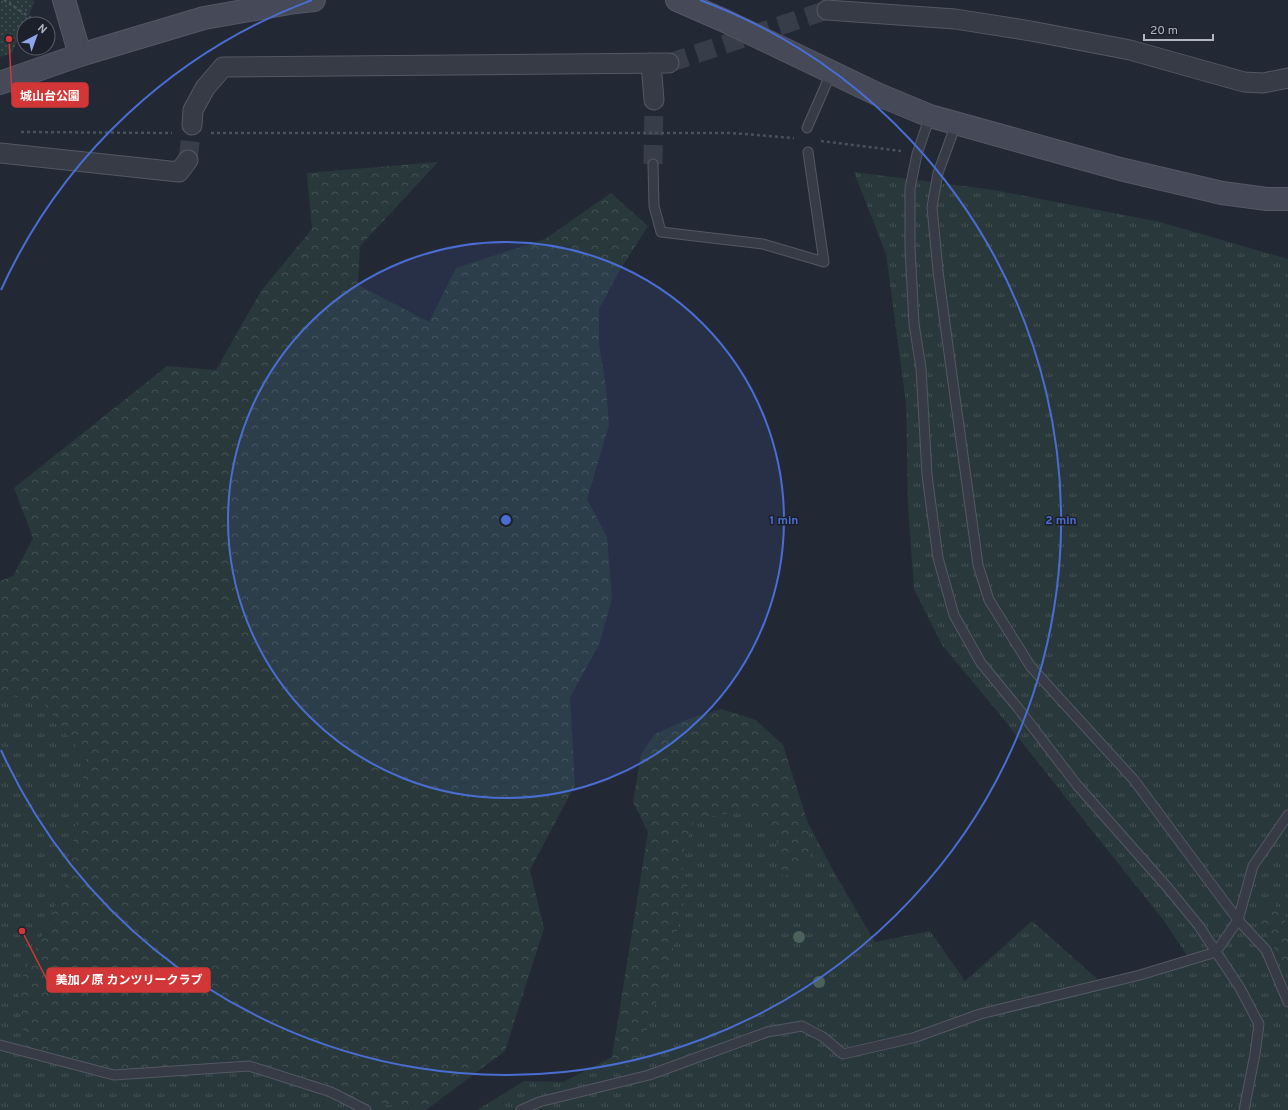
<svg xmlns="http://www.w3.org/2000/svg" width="1288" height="1110" viewBox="0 0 1288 1110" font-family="Overpass,'Noto Sans JP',sans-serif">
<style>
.grass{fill:url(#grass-tufts)}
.forest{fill:url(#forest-crowns)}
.park{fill:url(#park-dots)}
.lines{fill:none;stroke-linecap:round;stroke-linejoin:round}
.street-tunnel{stroke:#383d4a;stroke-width:19;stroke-dasharray:19 10;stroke-linecap:butt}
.lane-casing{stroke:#545864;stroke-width:11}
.street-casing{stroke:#545864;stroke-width:21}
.secondary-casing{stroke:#545864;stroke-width:24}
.path{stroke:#475358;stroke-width:2.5;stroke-dasharray:3 3;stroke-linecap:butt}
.lane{stroke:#363b46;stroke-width:9}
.street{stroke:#363b46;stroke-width:19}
.secondary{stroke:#454958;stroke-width:22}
.tree{fill:#4b615a}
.ring{fill:none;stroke:#496dd1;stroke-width:2}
.centre{fill:#496dd1;stroke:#1c202b;stroke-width:2}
.ring-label{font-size:12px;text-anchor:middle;font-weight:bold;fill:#496dd1;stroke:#1c202b;stroke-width:3;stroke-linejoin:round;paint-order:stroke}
.leader{fill:none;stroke:#d23637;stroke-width:1.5}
.callout-dot{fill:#d23637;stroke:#1c202b;stroke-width:1.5}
.callout{fill:#d23637;stroke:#d23637;stroke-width:1.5}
.callout-label{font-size:12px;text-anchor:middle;font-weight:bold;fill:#fff}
</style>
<defs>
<pattern id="grass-tufts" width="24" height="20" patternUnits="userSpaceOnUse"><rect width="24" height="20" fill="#29383a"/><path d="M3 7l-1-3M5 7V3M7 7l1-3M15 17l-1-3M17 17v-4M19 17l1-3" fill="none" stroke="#465355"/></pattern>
<pattern id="forest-crowns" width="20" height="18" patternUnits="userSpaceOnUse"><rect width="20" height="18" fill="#29383a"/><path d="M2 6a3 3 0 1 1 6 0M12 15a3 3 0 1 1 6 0" fill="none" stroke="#465355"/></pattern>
<pattern id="park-dots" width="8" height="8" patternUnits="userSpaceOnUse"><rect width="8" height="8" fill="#29383a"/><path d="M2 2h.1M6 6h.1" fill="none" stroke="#465355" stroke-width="1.8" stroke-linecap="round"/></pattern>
</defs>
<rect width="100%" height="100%" fill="#232835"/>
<g class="grass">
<polygon points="854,172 994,190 1160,222 1288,259 1288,1110 477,1110 524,1081 563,1082 612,1057 648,923 680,784 808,823 835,874 875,942 930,931 965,981 1032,921 1103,984 1188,957 1164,921 1001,716 942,645 914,589 908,506 906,403 886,254"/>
<polygon points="0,693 43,703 86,759 67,881 21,981 166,1075 232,1060 286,1067 363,1100 416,1110 0,1110"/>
</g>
<g class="forest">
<polygon points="438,162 360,246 358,285 429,322 456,268 545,239 611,193 648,226 618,273 599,309 599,344 606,387 609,425 587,499 607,537 612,598 599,645 570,697 575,785 530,870 544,928 505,1051 426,1110 416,1110 363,1100 286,1067 232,1060 166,1075 123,1074 64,1062 25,1044 18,987 67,881 86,759 43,703 0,693 0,581 13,576 33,538 14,488 167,366 216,370 261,291 312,229 307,173"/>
<polygon points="721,709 756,720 783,745 808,823 811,860 783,878 776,836 749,809 694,820 680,862 688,883 671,958 634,1069 612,1057 648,832 633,802 641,754 655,734 686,720"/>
<polygon points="1274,902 1288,926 1288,975 1258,917"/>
</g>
<polygon class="park" points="0,0 33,0 34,3 12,53 0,57"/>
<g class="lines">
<g class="street-tunnel">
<polyline points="669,63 827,10"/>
<polyline points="188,160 192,125"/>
<polyline points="653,164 654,100"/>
</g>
<defs>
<g id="lane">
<polyline points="930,116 917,154 910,188 910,248 914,324 921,368 927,475 938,558 954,615 981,663 1018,708 1077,785 1168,888 1199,926 1240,988 1259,1024 1255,1054 1244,1110"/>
<polyline points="956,124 938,173 932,207 938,271 948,346 978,565 989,600 1031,667 1134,780 1238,920 1266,950 1288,1002"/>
<polyline points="807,128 831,73"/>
<polyline points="653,164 654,206 661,232 763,244 824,262 808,152"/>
<polyline points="0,1045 114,1075 249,1066 331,1092 366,1110"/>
<polyline points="521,1110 539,1102 649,1075 767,1032 802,1026 823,1037 843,1054 913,1038 980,1014 1140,975 1216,952 1238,920 1253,866 1288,815"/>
</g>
<g id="street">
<polyline points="827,10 955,19 1031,31 1130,50 1244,82 1263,83 1288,78"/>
<polyline points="651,63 654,100"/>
<polyline points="192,125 193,110 205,88 223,67 669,63"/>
<polyline points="0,153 179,172 188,160"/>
</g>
<g id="secondary">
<polyline points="64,0 80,55"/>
<polyline points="677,0 725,21 877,94 930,116 1120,169 1222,193 1267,199 1288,199"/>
<polyline points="0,83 80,55 204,18 295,2 314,0"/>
</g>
</defs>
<use href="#lane" class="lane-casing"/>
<use href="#street" class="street-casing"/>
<use href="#secondary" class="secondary-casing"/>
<g class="path">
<polyline points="4,0 40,24"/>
<polyline points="21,132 172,133"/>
<polyline points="211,133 731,133 794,138"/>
<polyline points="821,141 901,151"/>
</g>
<use href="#lane" class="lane"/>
<use href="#street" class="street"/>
<use href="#secondary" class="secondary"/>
</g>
<g class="tree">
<circle cx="799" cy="937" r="6"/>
<circle cx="819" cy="982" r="6"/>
</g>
<circle cx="506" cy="520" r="278" fill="#496dd1" fill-opacity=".12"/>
<g class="ring">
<circle cx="506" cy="520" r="278"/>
<path d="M1 290A555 555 0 0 1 312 0M700 0A555 555 0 1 1 1 750"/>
</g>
<circle cx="506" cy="520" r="6" class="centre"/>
<g class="ring-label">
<text x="784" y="524">1 min</text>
<text x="1061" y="524">2 min</text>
</g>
<path class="leader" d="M9 39L12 95M22 931L47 980"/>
<g class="callout-dot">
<circle cx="9" cy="39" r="4"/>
<circle cx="22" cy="931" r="4"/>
</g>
<g class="callout">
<rect x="12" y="83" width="76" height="24" rx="4"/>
<rect x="47" y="968" width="163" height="24" rx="4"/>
</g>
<g class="callout-label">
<text x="50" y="100">城山台公園</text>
<text x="129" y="984">美加ノ原 カンツリークラブ</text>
</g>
<g transform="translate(36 36) rotate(41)"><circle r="19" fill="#1c202b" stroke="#585c67"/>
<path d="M0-3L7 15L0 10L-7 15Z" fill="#8fa5e9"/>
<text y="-6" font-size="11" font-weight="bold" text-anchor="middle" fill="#b1b5c2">N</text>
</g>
<path d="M1144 34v6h69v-6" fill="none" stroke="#b1b5c2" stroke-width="2"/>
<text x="1150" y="34" font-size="12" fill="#b1b5c2" stroke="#1c202b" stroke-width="3" paint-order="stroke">20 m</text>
</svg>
